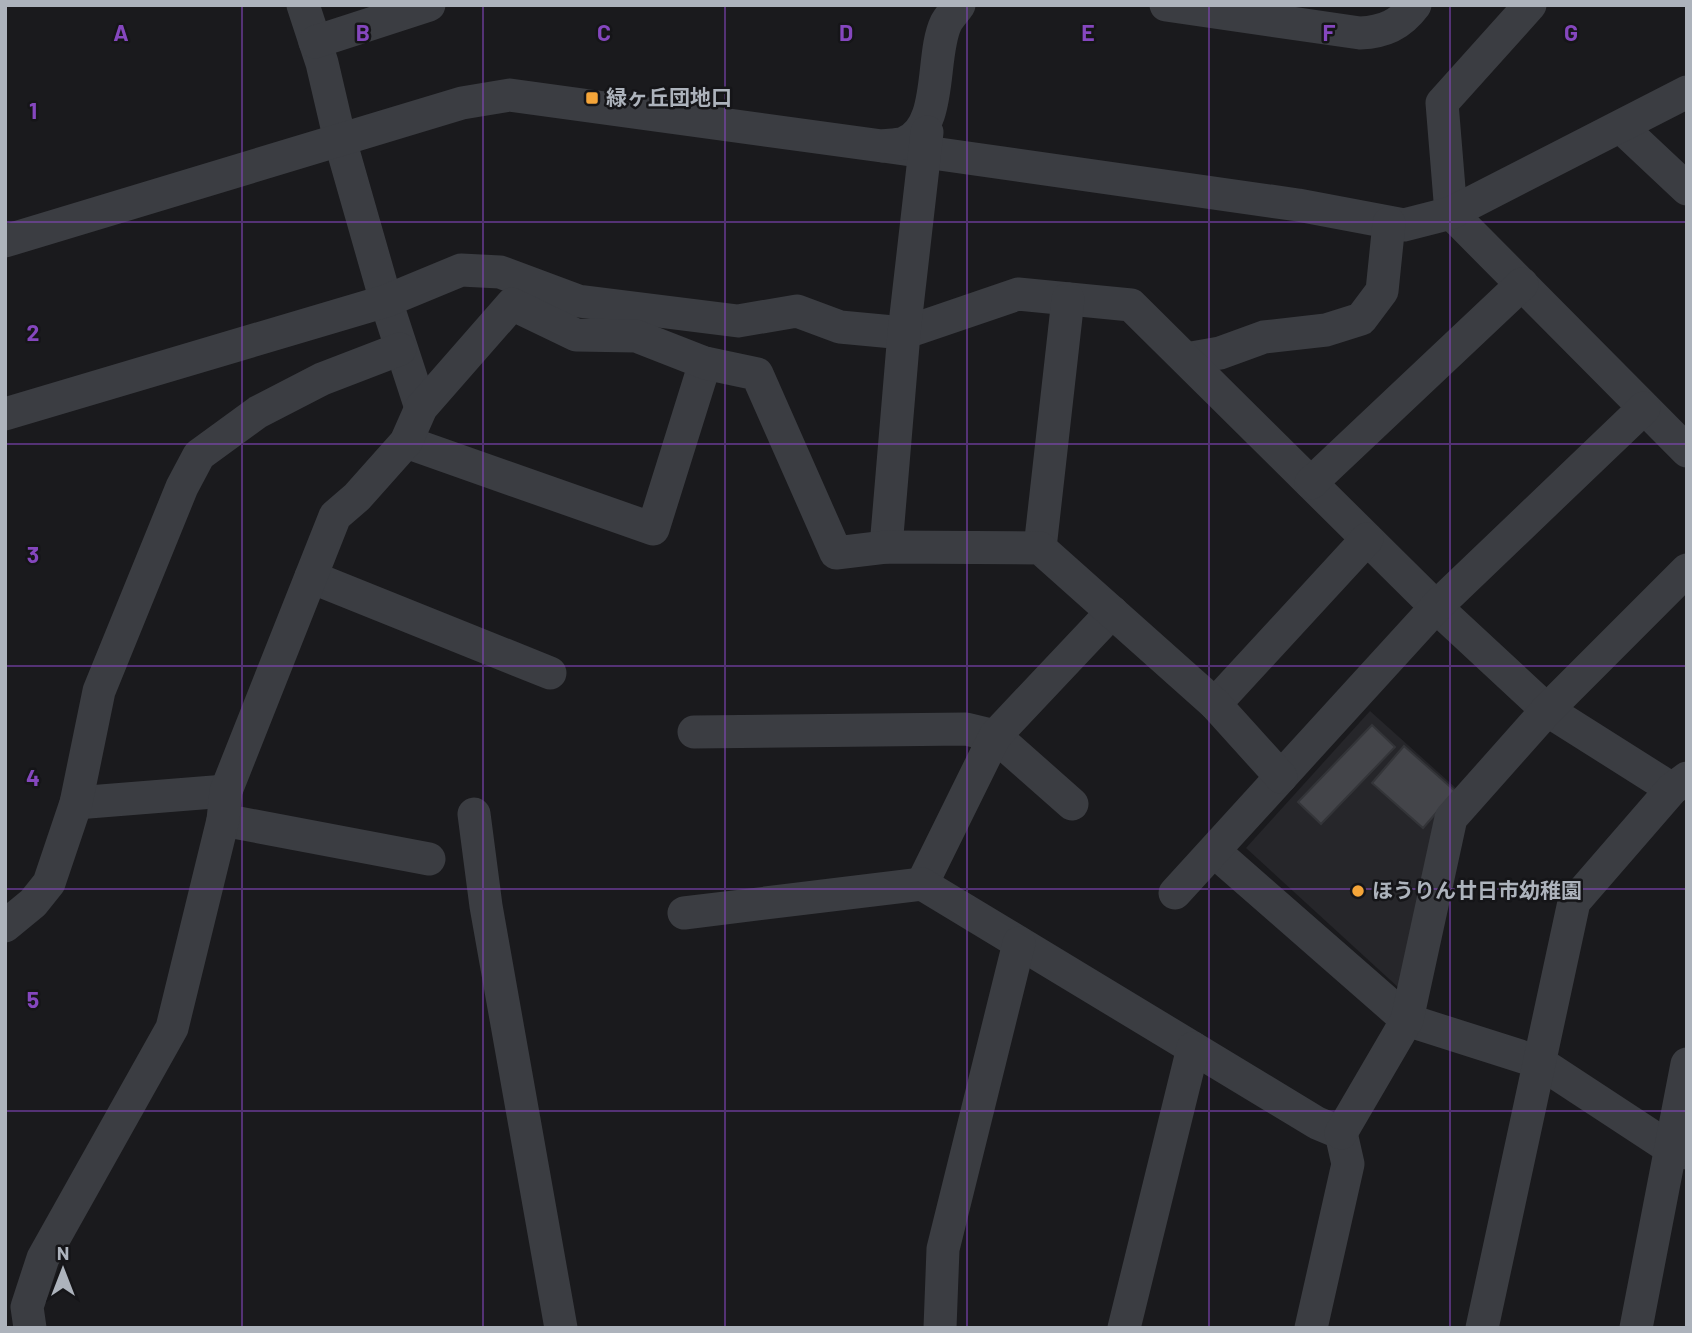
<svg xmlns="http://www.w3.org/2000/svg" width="1692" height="1333" viewBox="0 0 1692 1333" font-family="Barlow,'Noto Sans JP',sans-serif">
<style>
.built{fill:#26262a}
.building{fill:#44454a;stroke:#343539;stroke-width:2}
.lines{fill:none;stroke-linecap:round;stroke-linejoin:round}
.minor{stroke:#3b3d42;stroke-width:33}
.grid{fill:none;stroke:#8547be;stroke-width:2;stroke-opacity:0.55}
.poi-dot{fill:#f5a539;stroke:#151518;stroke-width:2.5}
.labels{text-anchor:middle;stroke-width:5;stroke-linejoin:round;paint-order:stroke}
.poi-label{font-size:21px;font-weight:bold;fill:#adb3bc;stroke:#151518;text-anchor:start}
.grid-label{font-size:23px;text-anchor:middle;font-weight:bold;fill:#8547be;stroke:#151518;stroke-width:5;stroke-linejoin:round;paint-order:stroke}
</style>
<rect width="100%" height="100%" fill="#1a1a1d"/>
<polygon class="built" points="1370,711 1458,790 1400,989 1246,848"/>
<g class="building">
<polygon points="1372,725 1395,747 1321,824 1298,802"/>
<polygon points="1404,746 1455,791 1423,828 1372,783"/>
</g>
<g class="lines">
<g class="minor">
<polyline points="303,5 322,63 340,140 386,301 421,408"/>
<path d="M1166,5L1360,33C1384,32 1400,25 1415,5"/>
<polyline points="1530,5 1442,103 1451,213 1687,451"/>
<polyline points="315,42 429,5"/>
<polyline points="1621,127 1687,189"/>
<polyline points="883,146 1298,205 1404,225 1451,213 1687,92"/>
<path d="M5,241L462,103L510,95L882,146C888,145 897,145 904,143C944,128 930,56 946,23C949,17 955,11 959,5"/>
<polyline points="1186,359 1220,353 1264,337 1326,330 1361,319 1382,291 1389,223"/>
<polyline points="5,414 386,301 461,270 500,272 578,301 738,321 797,311 840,327 904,333 1018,294 1131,305 1436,607 1547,710 1672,789"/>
<polyline points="406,442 653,529 705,363"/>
<polyline points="1311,483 1522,284"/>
<polyline points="886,547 904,333 927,132"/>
<polyline points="1040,548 1068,299"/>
<polyline points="311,577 550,673"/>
<polyline points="1215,704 1367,539"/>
<polyline points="694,732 966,729 995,736 1072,804"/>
<polyline points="76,803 226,791"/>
<polyline points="474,814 486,906 561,1328"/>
<polyline points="223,820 429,859"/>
<polyline points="1215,852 1407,1020 1539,1062 1670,1148 1687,1153"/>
<polyline points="922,884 995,736 1112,612"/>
<polyline points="1175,893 1436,607 1644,408"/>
<polyline points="684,913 922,884 1317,1123 1341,1133 1348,1164 1311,1328"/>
<polyline points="5,926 33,903 49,883 76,803 99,691 182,487 199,455 258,412 322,379 400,349"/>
<polyline points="1341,1133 1407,1020 1451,818 1547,710 1687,570"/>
<polyline points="30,1328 27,1307 43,1258 172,1028 223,820 226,791 335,516 357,497 406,442 421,408 512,304 576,335 636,336 705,363 757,374 836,553 886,547 1040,548 1215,704 1281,777"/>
<polyline points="940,1328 943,1249 1019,943"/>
<polyline points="1124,1328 1193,1048"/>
<polyline points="1482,1328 1574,902 1672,789 1687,778"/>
<polyline points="1636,1328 1687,1064"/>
</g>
</g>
<path class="grid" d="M242,5V1328M483,5V1328M725,5V1328M967,5V1328M1209,5V1328M1450,5V1328M5,222H1687M5,444H1687M5,666H1687M5,889H1687M5,1111H1687"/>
<g class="poi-dot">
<rect x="585" y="91" width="14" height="14" rx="3.5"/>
<circle cx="1358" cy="891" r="7"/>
</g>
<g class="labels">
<g class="poi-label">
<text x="606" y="105">緑ヶ丘団地口</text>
<text x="1372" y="898">ほうりん廿日市幼稚園</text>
</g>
</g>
<g class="grid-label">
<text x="121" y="41">A</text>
<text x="363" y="41">B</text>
<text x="604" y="41">C</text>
<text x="846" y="41">D</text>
<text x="1088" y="41">E</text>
<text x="1329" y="41">F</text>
<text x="1571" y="41">G</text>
<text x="33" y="119">1</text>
<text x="33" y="341">2</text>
<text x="33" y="563">3</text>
<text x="33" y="786">4</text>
<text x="33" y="1008">5</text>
</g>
<rect width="1692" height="1333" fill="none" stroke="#adb3bc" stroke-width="14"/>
<g transform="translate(63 1270)" stroke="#151518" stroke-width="5" paint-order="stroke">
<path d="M0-5L12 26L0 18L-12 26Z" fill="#adb3bc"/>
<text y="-10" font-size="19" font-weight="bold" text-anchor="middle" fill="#adb3bc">N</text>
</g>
</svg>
